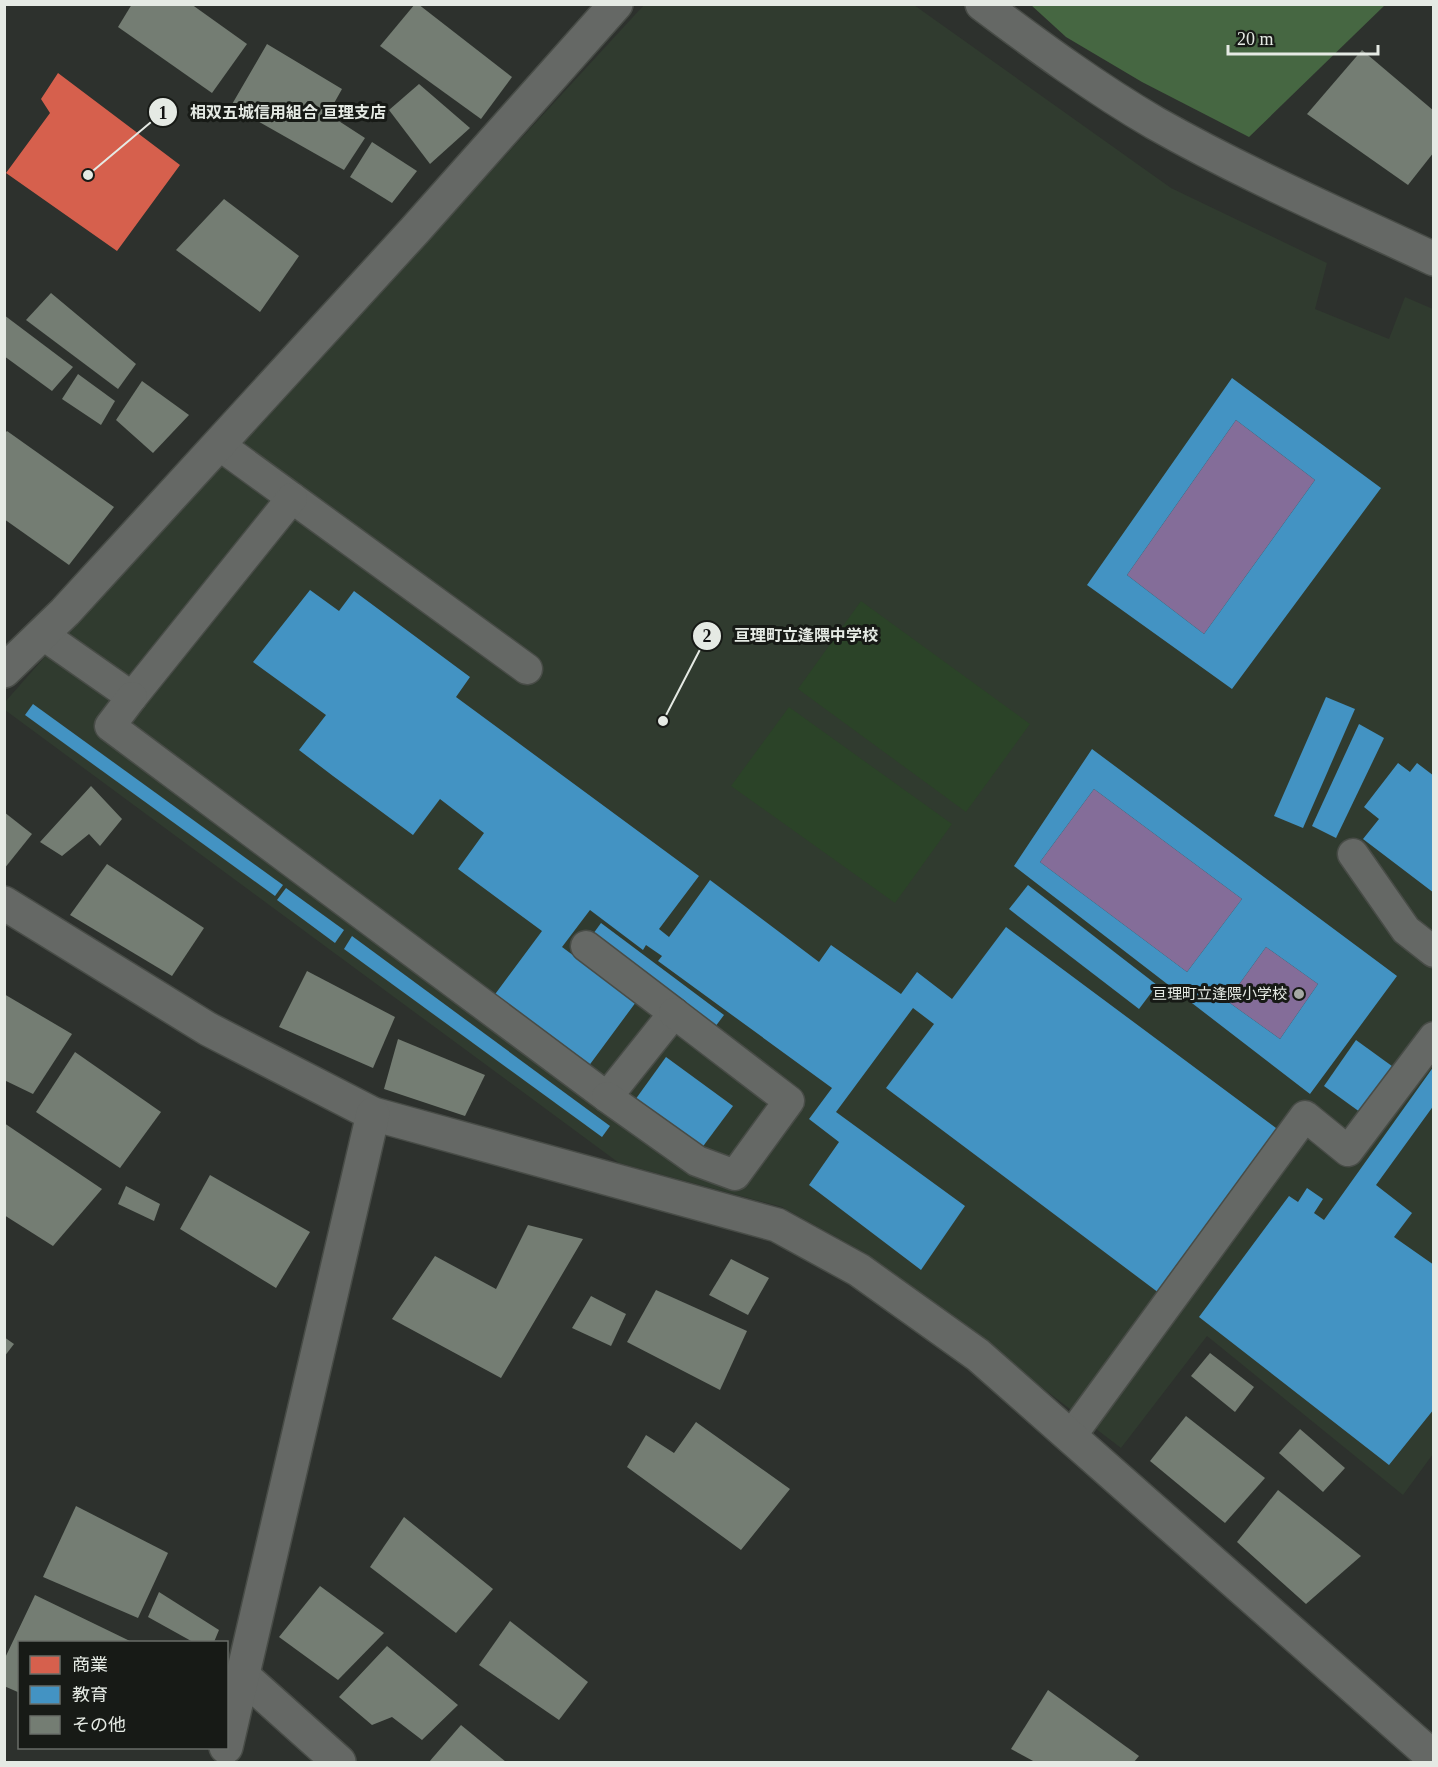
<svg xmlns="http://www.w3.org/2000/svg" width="1438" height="1767" viewBox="0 0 1438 1767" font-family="'Times New Roman','Noto Sans JP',serif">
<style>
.built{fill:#303b2f}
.green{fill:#2b4328}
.forest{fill:#466742}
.water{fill:#846d99}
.shops{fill:#d6604d}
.schools{fill:#4393c3;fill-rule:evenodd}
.building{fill:#747d73}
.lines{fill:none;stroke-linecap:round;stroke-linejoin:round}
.service-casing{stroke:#484c47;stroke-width:33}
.minor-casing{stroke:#484c47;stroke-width:36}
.tertiary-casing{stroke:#484c47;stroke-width:36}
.service{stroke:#656865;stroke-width:30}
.minor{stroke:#656865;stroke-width:33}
.tertiary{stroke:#656865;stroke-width:33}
.poi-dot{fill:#a5a9a4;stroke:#171a16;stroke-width:2}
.labels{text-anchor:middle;stroke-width:6;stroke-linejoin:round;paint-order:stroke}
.poi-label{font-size:15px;fill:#e5eae4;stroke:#171a16;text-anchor:end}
.leader{fill:none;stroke:#e5eae4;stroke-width:2}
.callout-dot{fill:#e5eae4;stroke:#171a16;stroke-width:2}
.mark-label{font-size:18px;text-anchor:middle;font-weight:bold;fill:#111}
.callout-label{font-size:16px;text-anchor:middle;font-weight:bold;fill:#e5eae4;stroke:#171a16;stroke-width:6;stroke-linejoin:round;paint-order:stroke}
</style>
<rect width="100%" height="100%" fill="#2d312d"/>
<polygon class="built" points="644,5 914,5 1171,188 1327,263 1315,309 1389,339 1405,297 1433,309 1433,1454 1403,1495 1207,1336 1121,1448 867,1254 782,1207 619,1163 5,710 5,702 57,643"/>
<g class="green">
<polygon points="861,601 1030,724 966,812 798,689"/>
<polygon points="789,707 952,824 895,903 731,786"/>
</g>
<polygon class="forest" points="1031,5 1385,5 1249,137 1142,82 1066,37"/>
<g class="water">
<polygon points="1236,420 1315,480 1204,634 1127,575"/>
<polygon points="1094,789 1242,899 1187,972 1040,862"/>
<polygon points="1266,947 1318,984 1280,1039 1227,1001"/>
</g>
<polygon class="shops" points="58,73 180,165 117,251 6,173 50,113 41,99"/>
<g class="schools">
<path d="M1232,378L1381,488L1232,689L1087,585ZM1236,420L1315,480L1204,634L1127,575Z"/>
<polygon points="310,590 339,611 354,591 470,677 456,697 699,876 659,929 669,937 710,880 819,962 831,945 901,994 917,972 952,999 1006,927 1280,1131 1159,1293 886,1088 934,1024 913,1008 836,1112 965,1206 921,1270 809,1185 839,1142 809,1119 832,1088 658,961 662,956 646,945 643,950 590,910 562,947 636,1002 588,1067 493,997 542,931 458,869 484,833 440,799 413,835 333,776 299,750 326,715 253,662"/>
<polygon points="1326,697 1355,709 1303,828 1274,816"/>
<polygon points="33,704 283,885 275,896 25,715"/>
<polygon points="1359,724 1384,738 1336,838 1312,826"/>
<path d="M1092,749L1397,976L1310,1094L1014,866ZM1094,789L1242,899L1187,972L1040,862ZM1266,947L1318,984L1280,1039L1227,1001Z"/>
<polygon points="1398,763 1410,772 1417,763 1434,776 1434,893 1363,839 1379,819 1364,807"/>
<polygon points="1028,885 1157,985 1139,1009 1009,909"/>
<polygon points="286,888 344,930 335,943 277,900"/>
<polygon points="601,923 724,1015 715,1027 593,934"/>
<polygon points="352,936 610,1126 602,1137 344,949"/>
<polygon points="1356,1040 1396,1069 1364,1115 1324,1086"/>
<polygon points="666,1057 733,1106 701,1149 635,1100"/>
<polygon points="1434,1066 1434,1105 1376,1185 1412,1213 1394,1237 1434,1265 1434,1409 1389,1465 1199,1317 1289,1196 1298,1202 1307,1188 1323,1199 1314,1213 1324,1220"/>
</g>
<g class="building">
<polygon points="132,4 191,4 247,44 212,93 118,27"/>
<polygon points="415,4 418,4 512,77 481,119 380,46"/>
<polygon points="267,44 342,89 328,114 365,138 344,170 231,106"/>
<polygon points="1362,50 1434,111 1434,152 1408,185 1307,114"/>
<polygon points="419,84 470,128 430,164 389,110"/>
<polygon points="372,142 417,171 392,203 350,177"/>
<polygon points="224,199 299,256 260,312 176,250"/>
<polygon points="51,293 136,364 118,389 26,320"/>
<polygon points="4,315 73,367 52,391 4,356"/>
<polygon points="78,374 115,401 101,425 62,399"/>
<polygon points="142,381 189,415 153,453 116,420"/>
<polygon points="7,431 114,507 69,565 4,519 4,434"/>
<polygon points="91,786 122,819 100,846 89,834 62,856 40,842"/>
<polygon points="4,812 32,834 4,869"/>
<polygon points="107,864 204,928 172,976 70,915"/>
<polygon points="307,971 395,1017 373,1068 279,1027"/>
<polygon points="4,994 72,1034 33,1094 4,1080"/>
<polygon points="398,1039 485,1075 465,1116 384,1089"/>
<polygon points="75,1052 161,1112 120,1168 36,1112"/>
<polygon points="4,1123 102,1189 53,1246 4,1215"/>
<polygon points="210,1175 310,1232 276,1288 180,1229"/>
<polygon points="126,1186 160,1204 154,1221 118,1204"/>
<polygon points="528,1225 583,1239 501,1378 392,1319 435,1256 496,1289"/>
<polygon points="731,1259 769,1278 748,1315 709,1295"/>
<polygon points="656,1290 747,1331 720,1390 627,1342"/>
<polygon points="591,1296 626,1314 611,1346 572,1328"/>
<polygon points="4,1337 14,1344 4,1357"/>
<polygon points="1210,1353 1254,1387 1235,1412 1191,1376"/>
<polygon points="1186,1416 1265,1478 1225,1523 1150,1461"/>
<polygon points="696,1422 790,1489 741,1550 627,1467 646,1435 674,1453"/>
<polygon points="1300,1429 1345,1468 1323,1492 1279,1453"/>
<polygon points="1278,1490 1361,1556 1306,1604 1237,1542"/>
<polygon points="76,1506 168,1553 138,1618 43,1577"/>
<polygon points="404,1517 493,1589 456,1633 370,1567"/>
<polygon points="320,1586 384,1633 338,1680 279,1637"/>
<polygon points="159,1592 219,1630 214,1642 193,1642 148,1617"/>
<polygon points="35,1595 132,1642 20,1642 20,1693 4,1686 4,1660"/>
<polygon points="510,1621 588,1682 559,1720 479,1665"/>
<polygon points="387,1646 458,1705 422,1740 392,1717 372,1725 339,1697"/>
<polygon points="1048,1690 1139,1756 1134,1762 1035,1762 1011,1749"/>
<polygon points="461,1725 506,1762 429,1762"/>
</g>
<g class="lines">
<defs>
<g id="service">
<polyline points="218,444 527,669"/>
<polyline points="42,634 132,697 292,498"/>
<polyline points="132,697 110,726 607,1097 674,1013 586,946"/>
<polyline points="1353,854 1406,930 1434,952"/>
<polyline points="607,1097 697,1161 735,1175 789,1101 674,1013"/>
<polyline points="1071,1436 1305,1116 1348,1151 1434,1037"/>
</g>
<g id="minor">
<polyline points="4,671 65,612 415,230 616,4"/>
<polyline points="4,903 208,1029 373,1114 777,1225 859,1270 978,1355 1434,1758"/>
<polyline points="243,1676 339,1762"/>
<polyline points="226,1747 373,1114"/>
</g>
<path id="tertiary" d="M982,4C1038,46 1095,88 1155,123C1245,174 1340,215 1434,259"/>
</defs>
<use href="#service" class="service-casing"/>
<use href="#minor" class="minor-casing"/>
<use href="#tertiary" class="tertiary-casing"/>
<use href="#service" class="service"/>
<use href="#minor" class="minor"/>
<use href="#tertiary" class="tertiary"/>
</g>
<circle class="poi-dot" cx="1299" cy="994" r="6"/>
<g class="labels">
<g class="poi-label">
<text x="1287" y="999">亘理町立逢隈小学校</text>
</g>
</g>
<path class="leader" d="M88 175L163 112M663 721L707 636"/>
<g class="callout-dot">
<circle cx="88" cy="175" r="6"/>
<circle cx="663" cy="721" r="6"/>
<circle cx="163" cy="112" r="15"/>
<circle cx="707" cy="636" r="15"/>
</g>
<g class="mark-label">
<text x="163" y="119">1</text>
<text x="707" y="642">2</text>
</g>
<g class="callout-label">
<text x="288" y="118">相双五城信用組合 亘理支店</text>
<text x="806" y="641">亘理町立逢隈中学校</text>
</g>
<rect width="1438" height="1767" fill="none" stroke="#e5eae4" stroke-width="12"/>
<rect x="18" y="1641" width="210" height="108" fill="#171a16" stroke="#696d68" stroke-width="1.5"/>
<rect x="30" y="1656" width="30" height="18" fill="#d6604d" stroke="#696d68" stroke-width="1.5"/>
<text x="72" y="1671" font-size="18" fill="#e5eae4">商業</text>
<rect x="30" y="1686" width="30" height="18" fill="#4393c3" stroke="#696d68" stroke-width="1.5"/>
<text x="72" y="1701" font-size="18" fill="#e5eae4">教育</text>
<rect x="30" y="1716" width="30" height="18" fill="#747d73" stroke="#696d68" stroke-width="1.5"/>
<text x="72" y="1731" font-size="18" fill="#e5eae4">その他</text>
<path d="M1228 45v9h150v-9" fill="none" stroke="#e5eae4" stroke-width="3"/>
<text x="1237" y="45" font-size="18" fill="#e5eae4" stroke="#171a16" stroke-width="4.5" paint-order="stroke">20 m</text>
</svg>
